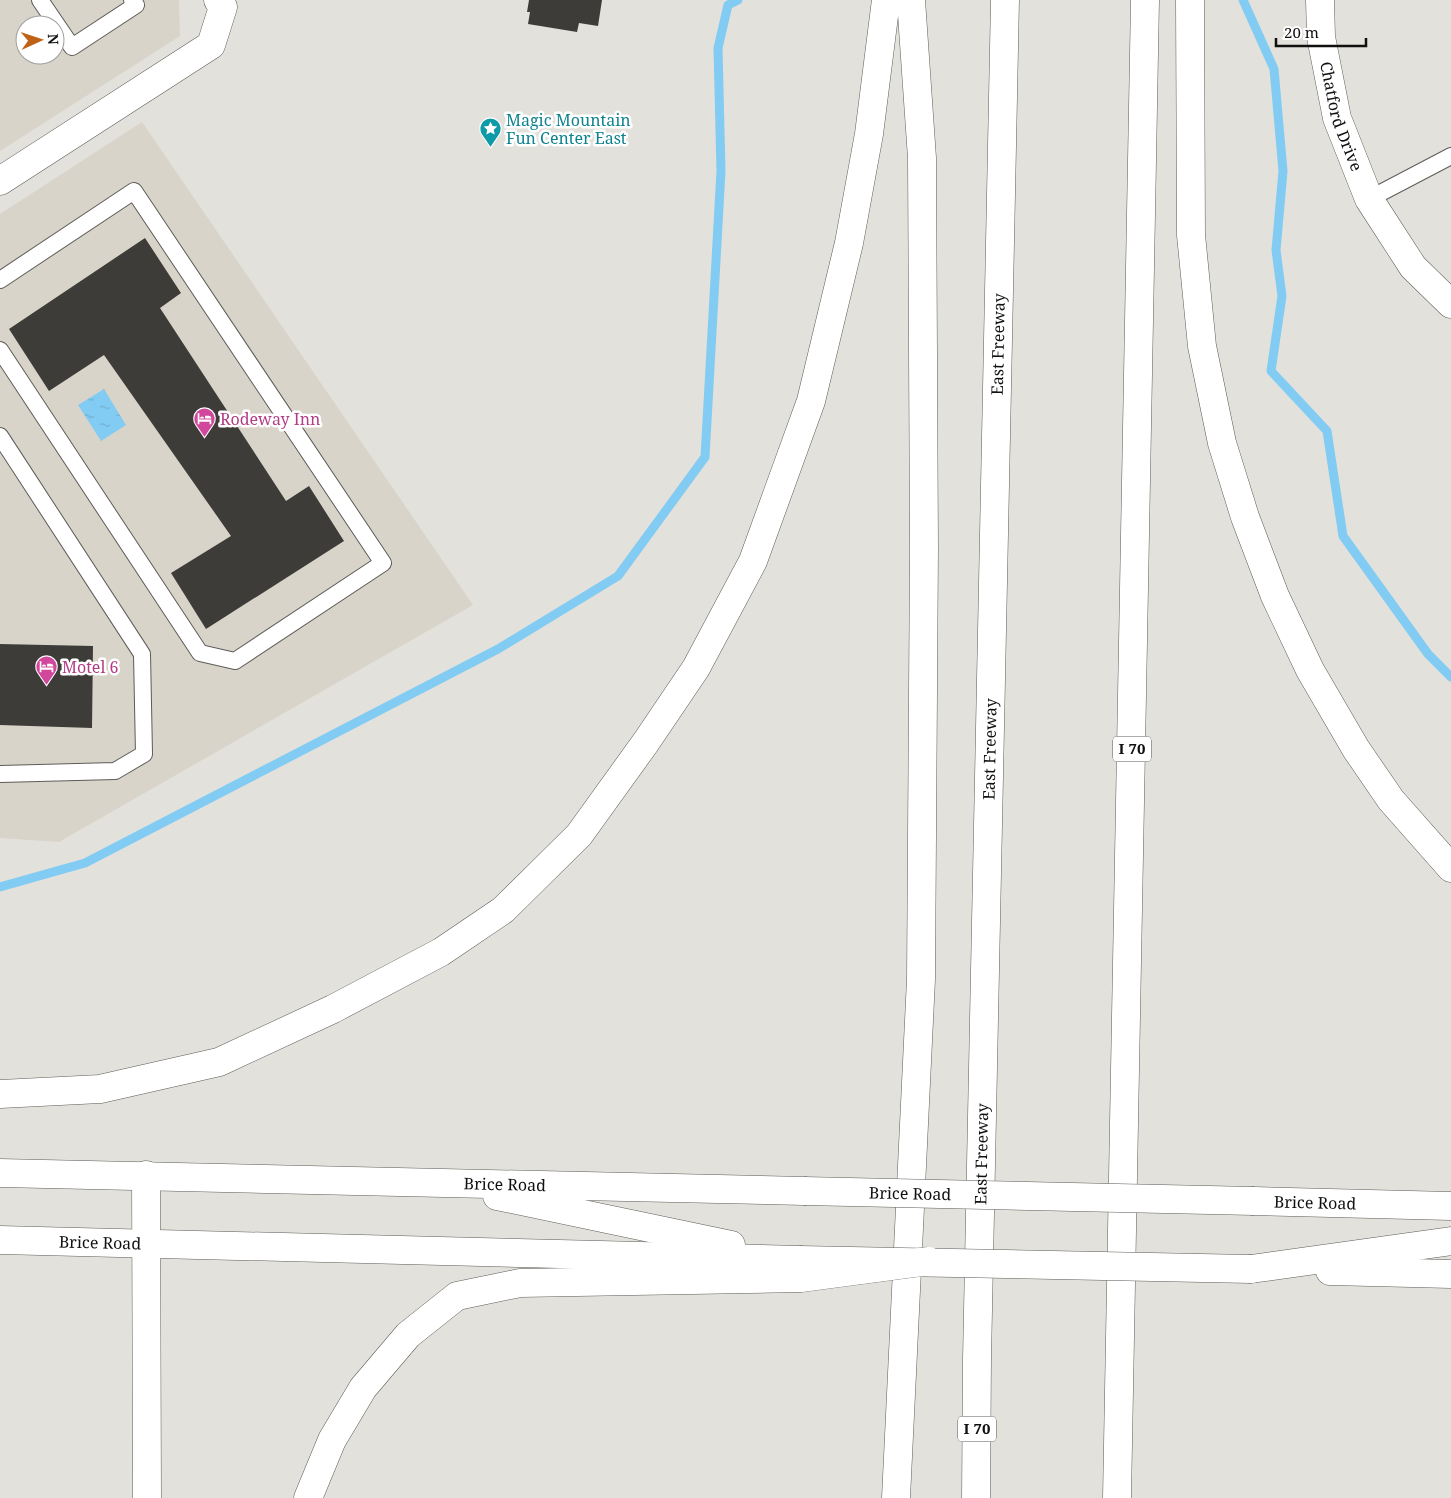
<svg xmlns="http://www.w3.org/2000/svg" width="1451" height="1498" viewBox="0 0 1451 1498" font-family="'Noto Serif',serif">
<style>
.built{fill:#d9d4c9;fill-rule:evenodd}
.water{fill:url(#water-ripples)}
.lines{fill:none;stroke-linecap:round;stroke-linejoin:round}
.stream{stroke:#82ccf3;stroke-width:9}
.building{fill:#3d3c38}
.lane-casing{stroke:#5e5c58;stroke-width:18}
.street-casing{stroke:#5e5c58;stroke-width:29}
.primary-casing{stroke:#5e5c58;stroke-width:29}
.highway-casing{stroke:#5e5c58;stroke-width:29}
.lane{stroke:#fff;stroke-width:16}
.street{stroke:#fff;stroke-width:28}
.primary{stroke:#fff;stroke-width:28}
.highway{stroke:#fff;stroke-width:28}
.primary-bridge-casing{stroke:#5e5c58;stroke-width:29;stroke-linecap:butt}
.highway-bridge-casing{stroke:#5e5c58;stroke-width:29;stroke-linecap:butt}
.primary-bridge{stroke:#fff;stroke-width:28}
.highway-bridge{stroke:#fff;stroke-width:28}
.labels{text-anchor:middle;stroke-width:5;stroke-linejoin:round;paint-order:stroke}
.shield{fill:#fff;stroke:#585857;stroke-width:1}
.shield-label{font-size:15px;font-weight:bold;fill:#11100f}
.street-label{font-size:16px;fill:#11100f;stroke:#fff}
.culture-label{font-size:16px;fill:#0d838f;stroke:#fff;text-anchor:start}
.hotel-label{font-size:16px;fill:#b23c85;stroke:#fff;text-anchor:start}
</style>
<defs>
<pattern id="water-ripples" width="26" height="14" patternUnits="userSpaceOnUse" patternTransform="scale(1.25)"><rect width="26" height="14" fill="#82ccf3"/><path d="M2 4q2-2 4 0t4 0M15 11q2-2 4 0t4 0" fill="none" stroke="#6faecf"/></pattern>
</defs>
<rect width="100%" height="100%" fill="#e3e1dc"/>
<g class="built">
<path d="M0,0H179L180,36L0,151ZM25,25H55V55H25Z"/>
<polygon points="142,122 473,605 59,842 0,838 0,214"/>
</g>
<polygon class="water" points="104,389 126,425 101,441 78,405"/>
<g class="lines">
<g class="stream">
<polyline points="1243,0 1274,69 1283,171 1276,250 1282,296 1271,371 1327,431 1343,536 1428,654 1451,677"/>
<polyline points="0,887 85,863 498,649 618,576 705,457 721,171 718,48 728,5 738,0"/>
</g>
</g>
<g class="building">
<polygon points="529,0 602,0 598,26 579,23 577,32 528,24 530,12 527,12"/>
<polygon points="145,238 181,293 160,308 286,501 309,486 344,541 206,629 171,573 231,536 104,355 49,391 9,329"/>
<polygon points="0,644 93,646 92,728 0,725"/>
</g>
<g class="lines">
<defs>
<g id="lane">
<polyline points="40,0 72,47 136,5 132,0"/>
<polyline points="1369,199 1451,156"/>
<polyline points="0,280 134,191 383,563 235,661 200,653 0,350"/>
<polyline points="0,436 142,654 144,754 115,771 0,774"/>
</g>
<g id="street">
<path id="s1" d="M1320,0L1321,37L1337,118L1369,199L1413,267L1451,304"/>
<polyline points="0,181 211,45 223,7 218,0"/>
</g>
<g id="primary">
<path id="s2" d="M0,1173L804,1191"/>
<polyline points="497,1196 731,1245"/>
<path id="s3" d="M1254,1201L1451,1206"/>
<path id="s4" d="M0,1240L799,1260"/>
<polyline points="1251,1269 1451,1241"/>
<polyline points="1330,1271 1451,1274"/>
</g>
<g id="highway">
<polyline points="1190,0 1191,235 1202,346 1222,443 1245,517 1275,596 1310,670 1356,749 1391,800 1451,868"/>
<polyline points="0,1094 100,1089 219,1062 333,1009 441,952 503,910 579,835 646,742 696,668 753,561 811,401 849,243 869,134 886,0"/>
<polyline points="146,1175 147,1498"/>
<polyline points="308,1498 332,1440 363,1388 408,1335 457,1296 520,1283 801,1278"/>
<polyline points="896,1498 921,979 924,549 922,158 911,0"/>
<path id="s5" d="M976,1498L977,1359L1005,0"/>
<polyline points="1117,1498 1145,0"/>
</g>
</defs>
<use href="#lane" class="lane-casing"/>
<use href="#street" class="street-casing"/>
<use href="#primary" class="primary-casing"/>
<use href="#highway" class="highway-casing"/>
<use href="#lane" class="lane"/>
<use href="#street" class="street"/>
<use href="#primary" class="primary"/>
<use href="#highway" class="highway"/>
<defs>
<g id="primary-bridge">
<path id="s6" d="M804,1191L1254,1201"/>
<polyline points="799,1260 1251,1269"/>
</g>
<polyline id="highway-bridge" points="801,1278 929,1261"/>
</defs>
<use href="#primary-bridge" class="primary-bridge-casing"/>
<use href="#highway-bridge" class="highway-bridge-casing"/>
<use href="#primary-bridge" class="primary-bridge"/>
<use href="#highway-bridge" class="highway-bridge"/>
</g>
<defs>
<symbol id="sight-pin" viewBox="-11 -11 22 30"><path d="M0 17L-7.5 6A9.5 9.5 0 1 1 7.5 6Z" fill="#0f9aa8" stroke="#fff"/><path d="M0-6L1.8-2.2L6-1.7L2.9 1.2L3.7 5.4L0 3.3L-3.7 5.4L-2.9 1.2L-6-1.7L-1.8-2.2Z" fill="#fff"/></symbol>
<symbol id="hotel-pin" viewBox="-11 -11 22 30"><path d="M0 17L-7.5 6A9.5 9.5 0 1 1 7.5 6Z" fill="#d1479c" stroke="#fff"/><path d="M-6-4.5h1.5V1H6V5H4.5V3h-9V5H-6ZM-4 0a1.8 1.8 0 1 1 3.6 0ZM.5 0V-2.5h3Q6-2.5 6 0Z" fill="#fff"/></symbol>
</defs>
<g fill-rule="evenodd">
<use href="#sight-pin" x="478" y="116" width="25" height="34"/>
<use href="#hotel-pin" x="192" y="406" width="25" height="34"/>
<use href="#hotel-pin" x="34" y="654" width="25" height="34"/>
</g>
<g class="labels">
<g class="shield">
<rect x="1113" y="736.5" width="38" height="25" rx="4"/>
<rect x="958" y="1416.5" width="38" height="25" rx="4"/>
</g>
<g class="shield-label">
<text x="1132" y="754">I 70</text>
<text x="977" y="1434">I 70</text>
</g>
<g class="street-label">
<text dy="6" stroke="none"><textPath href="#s1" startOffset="119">Chatford Drive</textPath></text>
<text dy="6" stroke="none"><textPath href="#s5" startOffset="1154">East Freeway</textPath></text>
<text dy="6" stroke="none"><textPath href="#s5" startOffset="749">East Freeway</textPath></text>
<text dy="6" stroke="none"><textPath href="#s5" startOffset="344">East Freeway</textPath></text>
<text dy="6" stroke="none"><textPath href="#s2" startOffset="505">Brice Road</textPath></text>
<text dy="6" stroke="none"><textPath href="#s6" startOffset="106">Brice Road</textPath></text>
<text dy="6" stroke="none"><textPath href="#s3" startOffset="61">Brice Road</textPath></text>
<text dy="6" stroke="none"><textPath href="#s4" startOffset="100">Brice Road</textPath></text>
</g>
<g class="culture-label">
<text x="506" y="126">Magic Mountain<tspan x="506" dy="18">Fun Center East</tspan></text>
</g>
<g class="hotel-label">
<text x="220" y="425">Rodeway Inn</text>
<text x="62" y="673">Motel 6</text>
</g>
</g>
<g transform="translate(40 40) rotate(87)"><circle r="24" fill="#ffffff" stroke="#a09f9f"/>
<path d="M0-4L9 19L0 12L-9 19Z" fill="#c06216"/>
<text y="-8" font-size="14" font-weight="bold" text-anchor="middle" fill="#11100f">N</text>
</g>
<path d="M1276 38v8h90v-8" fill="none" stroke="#11100f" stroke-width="2.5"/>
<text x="1284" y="38" font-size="15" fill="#11100f" stroke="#ffffff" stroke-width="4" paint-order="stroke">20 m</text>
</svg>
